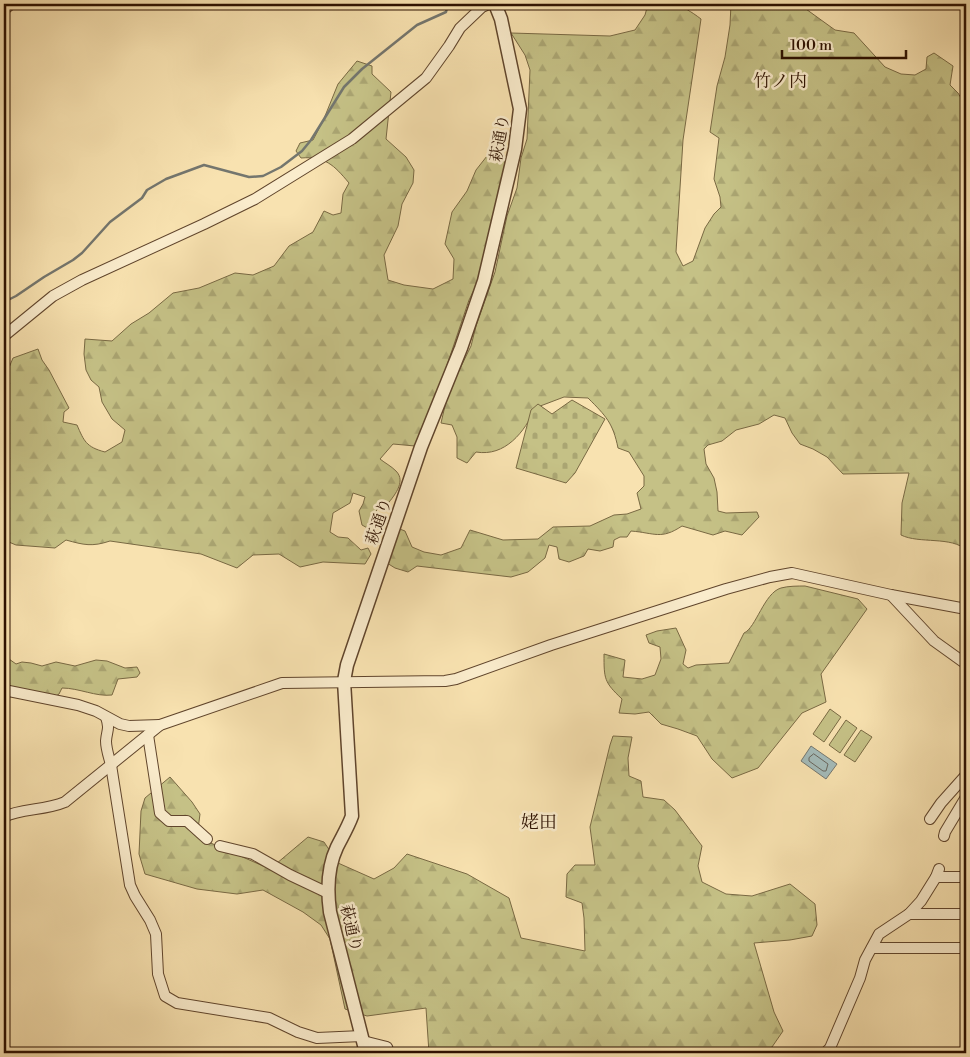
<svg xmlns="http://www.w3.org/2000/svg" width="970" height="1057" viewBox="0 0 970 1057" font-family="'Libre Bodoni','Noto Serif JP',serif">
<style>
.green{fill:#c5c186;stroke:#796943}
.forest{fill:url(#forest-firs);stroke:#796943}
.cemetery{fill:url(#cemetery-stones);stroke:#796943}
.water{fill:#a3bab8;stroke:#74766e}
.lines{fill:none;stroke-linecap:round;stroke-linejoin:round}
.shore{stroke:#68665c;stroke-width:1}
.stream{stroke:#74766e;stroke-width:2.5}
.minor-casing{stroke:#60452c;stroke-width:12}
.tertiary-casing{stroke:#60452c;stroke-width:15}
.minor{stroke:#faeccc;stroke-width:10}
.tertiary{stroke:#faeccc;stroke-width:12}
.labels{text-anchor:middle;stroke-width:5;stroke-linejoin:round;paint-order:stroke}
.street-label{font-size:16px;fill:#2d1100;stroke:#faeccc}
.neighbourhood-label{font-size:18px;fill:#2d1100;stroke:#faeccc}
</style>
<defs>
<pattern id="forest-firs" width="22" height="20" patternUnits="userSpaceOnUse" patternTransform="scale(1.25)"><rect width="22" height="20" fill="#c5c186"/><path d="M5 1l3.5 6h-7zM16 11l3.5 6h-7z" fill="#aaa572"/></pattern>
<pattern id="cemetery-stones" width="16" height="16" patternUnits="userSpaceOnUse" patternTransform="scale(1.25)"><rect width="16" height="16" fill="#c5c186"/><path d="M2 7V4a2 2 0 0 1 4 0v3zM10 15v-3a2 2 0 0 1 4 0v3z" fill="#aaa572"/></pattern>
</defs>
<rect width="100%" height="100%" fill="#f8e2b0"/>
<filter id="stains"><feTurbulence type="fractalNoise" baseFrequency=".004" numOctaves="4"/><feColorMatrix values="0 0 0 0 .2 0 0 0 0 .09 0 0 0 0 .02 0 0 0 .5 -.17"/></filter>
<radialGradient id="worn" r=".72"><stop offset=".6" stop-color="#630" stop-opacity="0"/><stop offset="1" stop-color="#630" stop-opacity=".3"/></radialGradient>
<g class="green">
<polygon points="830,709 841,717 824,742 813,734"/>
<polygon points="846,720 857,728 840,753 829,745"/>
<polygon points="861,730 872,737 855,762 844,755"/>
</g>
<g class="forest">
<path d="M648,4C674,4 680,3 701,19L683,140L676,252L683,266L693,261L705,228L714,214L721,207L720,197L714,179L719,138L710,132L717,86L725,57L730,25L731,4H799L835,30L854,33L885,67L901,74L915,75L926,69L927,57L934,53L953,66L950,85L958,93L966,106V550C952,536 919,544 901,535L902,503L909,473L843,474L827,457L813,449L800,444L792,433L785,418L774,415L759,424L736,430L722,441L708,445L704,449L706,464L714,478L717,492L718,511L726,513L757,512L759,517L742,535L725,531L713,535L682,526C661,540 655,533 631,531L627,537H620L614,540L613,547L600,551L588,549L584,556L569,562L559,559L557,547L549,545L545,558L528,572L511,577L417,566L408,572L395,568L387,563L397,528L405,531L412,547L424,552L441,555L461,548L470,530L503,540L538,539L553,527L590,526L614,515L627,514L641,509L637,493L644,486V476L629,452L618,448C613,423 606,416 588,398L564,397L535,408C525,432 505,457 476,452L467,463L457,458V437L452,425L441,423L448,393L471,346L476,326L495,272L507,216L517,188L521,158L527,139L530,70L525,55L511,33L610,36L635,30L645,15Z"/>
<path d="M357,61L372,66V74L391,92L386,139L406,157L414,170L413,183L402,204L398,226L384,255L388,280L404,285L433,289L453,279L454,259L445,244L452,212L467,191L476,170L487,156L505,161L503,180L479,280L469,300L443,377L415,446L393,444L380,459C385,463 391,466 396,471C407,482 393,497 386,506L379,504L376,512L378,526L371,530L362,525L359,511L363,504L365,497L353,493L350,503L333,513L330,532L338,537L348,538L361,550L368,548L371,554L365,564L323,562L300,567L279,554L253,555L237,568L201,554L110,541C92,547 84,545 66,540L55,548L16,545L4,540V373L8,370L13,358L38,349L42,360L49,370L69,408L64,412L63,422L77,425C84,441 86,447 105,452L122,442L125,430L112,419L102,402L99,387L91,380L86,370L84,354L85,339L112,341L131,324L149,313L173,293L199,288L235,273L253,275L274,266L289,246L313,232L324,211L333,215L341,213L343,194L349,183C334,165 325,156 301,158L296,151L300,143L313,140L323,121L338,84Z"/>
<path d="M805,586L858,599L867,609L821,674L826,702L802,713L758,768L732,778L712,759L697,736L678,729L661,724L649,712L635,714L619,713L622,699C604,682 604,679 604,654L625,660L623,677L642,679L655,675L661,659L660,647L649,643L646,635L657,631L676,628L686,650L683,664L688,668L696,665L729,663L744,633C756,628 764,593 781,588C788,586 798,586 805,586Z"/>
<path d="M9,659L16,664L22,662L31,663L42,666L56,662L75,666L96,660L107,661L125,668L137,667L140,673L137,677L118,679L112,695C96,697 79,688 62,688L59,694L56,696L4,687V660Z"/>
<polygon points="613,736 632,737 628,758 629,776 641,781 643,797 664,800 675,810 702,846 698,866 702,882 726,894 752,896 790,884 815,904 817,925 812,936 790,940 754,943 774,1012 783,1031 772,1047 763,1053 429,1053 426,1008 367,1016 345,1009 330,939 321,925 303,912 263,890 237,894 197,889 145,874 139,854 141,811 145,798 170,777 192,802 200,814 197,837 270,869 308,837 324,842 338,863 374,879 394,868 407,854 467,874 509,898 521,938 585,951 584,918 582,903 566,897 567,874 575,865 595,865 590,827 610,745"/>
</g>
<polygon class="cemetery" points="572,400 605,419 575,473 566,483 516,468 531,410 538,404 552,414"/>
<polygon class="water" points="811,746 837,764 826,779 801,761"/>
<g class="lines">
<polygon class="shore" points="814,754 828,764 826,771 823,771 809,761 809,758"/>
<polyline class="stream" points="4,302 16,296 44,277 73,260 82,253 110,222 142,198 147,190 166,179 204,165 249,177 263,176 281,167 302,151 311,140 344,87 362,69 417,25 446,12 448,4"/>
<defs>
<g id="minor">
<polyline points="4,10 11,4"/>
<polyline points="4,336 53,296 82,280 204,224 255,199 352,139 426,78 449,46 460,28 482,7 489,4"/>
<polyline points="891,595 934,641 966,664"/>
<polyline points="4,690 78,705 96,711 120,724 129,726 160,725"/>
<path d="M106,717C110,730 107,729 106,741C106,749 109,757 111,765L130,885L135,896L150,920L156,934L158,974L165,996L177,1003L269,1018L298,1032L317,1038L362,1036"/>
<polyline points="148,735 160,813 169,821 187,821 207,839"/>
<path d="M4,817C21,808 44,811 65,802L160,725L282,683L445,681L456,679L551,645L726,589L770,577L792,573L891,595L966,609"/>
<polyline points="930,819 941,803 966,775"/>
<polyline points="944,836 945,832 966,797"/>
<polyline points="220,846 253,854 290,875 328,893"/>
<polyline points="936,877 966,877"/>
<polyline points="909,914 966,914"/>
<polyline points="872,948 966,948"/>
<polyline points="363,1041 387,1047 389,1053"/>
<polyline points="825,1053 830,1048 860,978 865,960 879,934 909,914 921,901 936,877 939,869"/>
</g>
<path id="tertiary" d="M366,1053L330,912C327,890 327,868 337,847C342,837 348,827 352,816L344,681L347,665L421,447L461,348L484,281L515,149L520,109L501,19L495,4"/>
</defs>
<use href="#minor" class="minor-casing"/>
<use href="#tertiary" class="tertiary-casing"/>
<use href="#minor" class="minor"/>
<use href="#tertiary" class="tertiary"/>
</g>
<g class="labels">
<g class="street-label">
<text transform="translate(499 138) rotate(-80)" y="6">萩通り</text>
<text transform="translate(378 521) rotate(-71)" y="6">萩通り</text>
<text transform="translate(352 928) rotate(77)" y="6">萩通り</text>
</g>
<g class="neighbourhood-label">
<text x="780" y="87">竹ノ内</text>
<text x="539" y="828">姥田</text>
</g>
</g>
<rect width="970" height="1057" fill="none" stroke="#f8e2b0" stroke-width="20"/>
<rect x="5" y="5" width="960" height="1047" fill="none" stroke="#2d1100" stroke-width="2.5"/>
<rect x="10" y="10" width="950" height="1037" fill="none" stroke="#2d1100"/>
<path d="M782 50v8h124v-8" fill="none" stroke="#2d1100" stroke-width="2.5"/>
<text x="790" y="50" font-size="15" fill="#2d1100" stroke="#faeccc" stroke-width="4" paint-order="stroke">100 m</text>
<rect width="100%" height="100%" filter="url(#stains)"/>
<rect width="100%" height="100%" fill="url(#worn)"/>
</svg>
